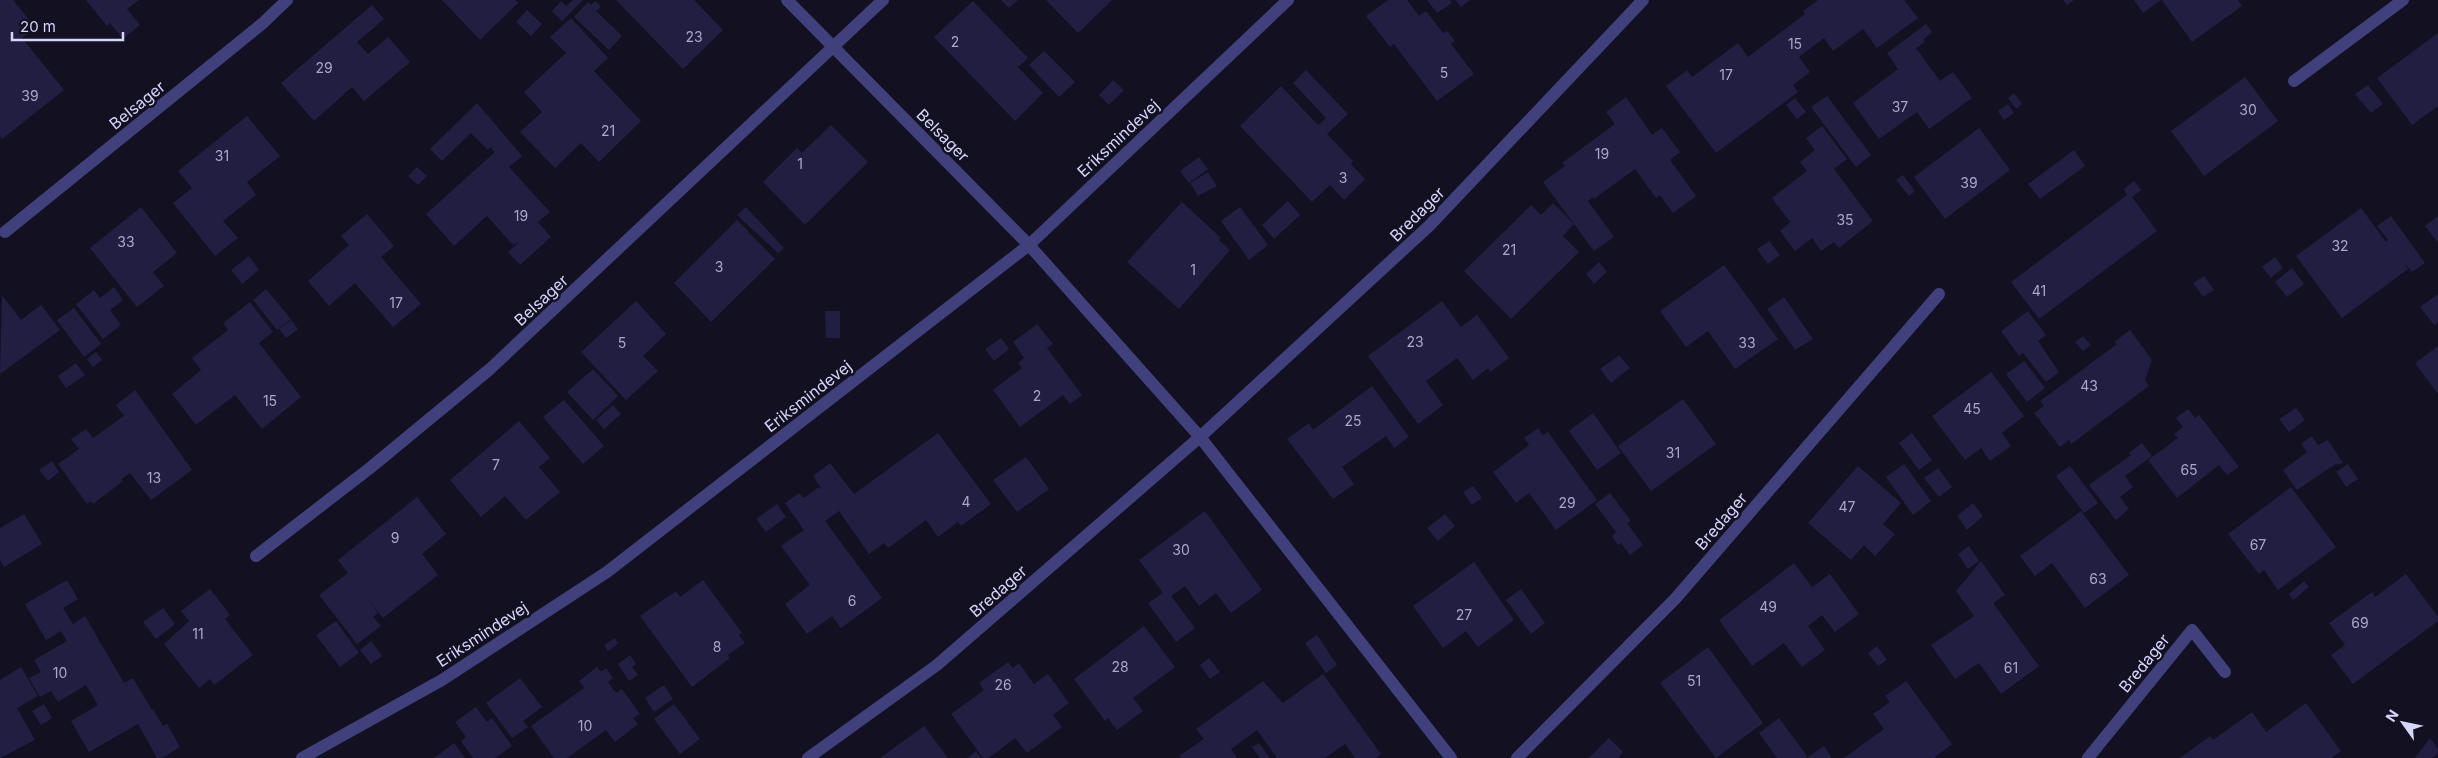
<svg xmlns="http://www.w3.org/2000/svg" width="2438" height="758" viewBox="0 0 2438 758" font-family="Inter,sans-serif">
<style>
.building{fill:#221e41}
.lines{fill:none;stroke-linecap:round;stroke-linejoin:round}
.minor{stroke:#40417c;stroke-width:12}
.labels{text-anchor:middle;stroke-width:5;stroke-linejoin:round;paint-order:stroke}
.number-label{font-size:14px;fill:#a9a7cc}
.street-label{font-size:16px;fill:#d6d5fb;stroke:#121021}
</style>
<rect width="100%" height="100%" fill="#121021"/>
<g class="building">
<polygon points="0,0 13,0 35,27 22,38 64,90 2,139 0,136"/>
<polygon points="86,0 139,0 127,9 140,25 123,39 110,23 107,26"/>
<polygon points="442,0 515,0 518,3 480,40"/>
<polygon points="573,0 583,0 562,21 552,11 561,1 566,6"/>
<polygon points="616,0 694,0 723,30 683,69"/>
<polygon points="1001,0 1018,0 1009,8"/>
<polygon points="1046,0 1112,0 1078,33"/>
<polygon points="1388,0 1407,0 1419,16 1426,11 1443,33 1447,31 1455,41 1451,44 1474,74 1437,101 1394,44 1390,47 1366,16"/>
<polygon points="1427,0 1450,0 1452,3 1437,13"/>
<polygon points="1455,0 1470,0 1461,7"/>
<polygon points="1818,0 1904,0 1918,18 1877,48 1863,29 1833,51 1824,38 1799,57 1810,72 1793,85 1798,92 1716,153 1666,86 1687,70 1692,77 1738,43 1748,57 1805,14 1803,11"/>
<polygon points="2063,0 2074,0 2067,5"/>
<polygon points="2134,0 2161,0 2143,13"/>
<polygon points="2162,0 2238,0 2242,6 2192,42"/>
<polygon points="595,1 601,7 596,11 622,36 609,50 574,17 588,2 591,5"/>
<polygon points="973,1 1028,58 1018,67 1043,93 1015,121 934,37"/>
<polygon points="372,5 384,19 357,42 368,54 388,37 410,62 364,101 352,87 314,121 281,83"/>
<polygon points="527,10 542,24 531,36 516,22"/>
<polygon points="571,18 608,58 594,71 641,121 599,162 581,143 555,168 520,132 542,112 524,92 566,53 550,37"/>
<polygon points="1926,24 1932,32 1923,40 1925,42 1916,48 1940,81 1953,72 1972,98 1929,129 1917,112 1879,139 1853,103 1898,69 1887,53"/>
<polygon points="2438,33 2438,106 2412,125 2377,78"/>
<polygon points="1044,51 1075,82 1059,97 1029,65"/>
<polygon points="1306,70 1348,114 1327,134 1353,161 1351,164 1365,179 1344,200 1330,185 1312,202 1240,126 1281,86 1318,125 1326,118 1293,83"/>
<polygon points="2245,77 2278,121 2204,176 2171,131"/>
<polygon points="1113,80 1124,90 1109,105 1099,95"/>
<polygon points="2368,85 2383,104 2371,113 2355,94"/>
<polygon points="2014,93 2022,104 2016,109 2008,98"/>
<polygon points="1827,96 1871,155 1856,167 1811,107"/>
<polygon points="1626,97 1652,135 1662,128 1680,152 1670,160 1696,196 1673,213 1660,195 1656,198 1635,169 1594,199 1592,197 1588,201 1614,237 1594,251 1543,182 1565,166 1562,163 1615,124 1606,112"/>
<polygon points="1795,98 1806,112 1797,119 1786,105"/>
<polygon points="477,103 522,156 509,167 550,212 538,222 551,237 520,265 508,252 519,242 513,245 487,216 454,246 426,214 495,152 490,147 488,150 471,133 442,161 430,149"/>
<polygon points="2008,104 2014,113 2004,120 1998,111"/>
<polygon points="247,116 280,156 247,182 256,195 223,221 238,238 215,256 173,203 192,188 178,171"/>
<polygon points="831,125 868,162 805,225 763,182 797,148 802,153"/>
<polygon points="1822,126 1847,159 1834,169 1873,221 1839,248 1834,242 1821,251 1812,238 1795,251 1780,231 1790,222 1772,198 1807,171 1800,162 1815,150 1806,138"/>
<polygon points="1979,128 2010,170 1945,219 1914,177"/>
<polygon points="2074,150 2085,166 2040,199 2028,184"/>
<polygon points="1199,157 1208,169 1189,183 1180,171"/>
<polygon points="417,167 427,176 418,185 408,176"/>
<polygon points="1208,172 1217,186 1198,196 1190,183"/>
<polygon points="1903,175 1915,191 1909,196 1896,180"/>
<polygon points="2134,181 2141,190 2132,197 2157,231 2039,319 2011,282 2127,195 2124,189"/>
<polygon points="1288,201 1300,215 1274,239 1262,225"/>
<polygon points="1182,202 1220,237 1219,240 1230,250 1179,309 1127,262"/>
<polygon points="1553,203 1574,224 1563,236 1579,252 1511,319 1464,271 1531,205 1541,215"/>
<polygon points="141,207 177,253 153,272 164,286 137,307 90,248"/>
<polygon points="746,207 784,248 778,253 737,215"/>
<polygon points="1240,207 1268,245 1249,260 1221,221"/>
<polygon points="2361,208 2386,242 2388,240 2377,226 2391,216 2425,263 2412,272 2404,263 2408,269 2342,318 2296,256"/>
<polygon points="367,214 394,246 381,257 421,304 393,327 355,283 329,306 308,281 349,245 341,236"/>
<polygon points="2438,216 2438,243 2425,226"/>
<polygon points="737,220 775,259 711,322 674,283"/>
<polygon points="1769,241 1780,255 1768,264 1757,249"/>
<polygon points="249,256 259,270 242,284 231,270"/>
<polygon points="2275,257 2283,268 2271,278 2262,267"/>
<polygon points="1599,262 1607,272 1594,284 1586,274"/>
<polygon points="1724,265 1778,339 1735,369 1708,331 1686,347 1660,311"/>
<polygon points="2292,268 2304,284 2287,297 2275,282"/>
<polygon points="2204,276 2214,290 2203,297 2193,283"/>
<polygon points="114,287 123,300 110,310 121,325 103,339 76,304 94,290 100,298"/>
<polygon points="266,289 291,319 277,330 253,300"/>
<polygon points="2438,294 2438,322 2434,325 2420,307"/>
<polygon points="2,295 21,320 41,305 60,330 0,374"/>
<polygon points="1784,297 1813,339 1795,350 1767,309"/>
<polygon points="636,301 666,334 643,356 658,371 626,400 581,352"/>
<polygon points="1442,301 1461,327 1477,315 1509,358 1490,372 1488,368 1473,380 1457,358 1426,381 1443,405 1418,424 1368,356"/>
<polygon points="250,302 273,332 259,343 301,397 262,429 235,395 196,425 172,394 201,370 192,358 228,330 223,323"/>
<polygon points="74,308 101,344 84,357 57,320"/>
<polygon points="825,311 840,311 840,338 826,338"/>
<polygon points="2028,311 2046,335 2038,341 2059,372 2046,382 2023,353 2019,356 2001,331"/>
<polygon points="291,320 298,329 286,338 279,329"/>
<polygon points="1037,324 1053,344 1047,348 1082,395 1070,404 1063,395 1020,427 993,390 1022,368 1018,363 1024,358 1013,342"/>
<polygon points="2130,330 2152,360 2145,380 2149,386 2071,444 2069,440 2060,447 2034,413 2044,406 2040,401 2117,344 2114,342"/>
<polygon points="2083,336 2091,345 2083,351 2075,342"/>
<polygon points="1001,338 1009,349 994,361 985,349"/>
<polygon points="2438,346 2438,394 2415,363"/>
<polygon points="96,352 102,360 93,367 87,359"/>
<polygon points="1619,355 1630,368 1611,383 1600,369"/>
<polygon points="2024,361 2045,388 2027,402 2006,374"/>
<polygon points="76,363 85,375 66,388 58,376"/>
<polygon points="593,369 618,396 593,420 567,392"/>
<polygon points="1991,372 2024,416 2002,433 2011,446 1990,461 1981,448 1965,460 1932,416"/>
<polygon points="1372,386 1409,437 1394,448 1386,436 1342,467 1354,484 1333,499 1287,439 1309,423 1313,430"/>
<polygon points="135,390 192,470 151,500 130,473 121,479 123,481 93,504 91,501 87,504 58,464 79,449 71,439 86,429 93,438 124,416 116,405"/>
<polygon points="1683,399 1716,444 1651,491 1618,446"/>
<polygon points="564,400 604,446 583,464 543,417"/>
<polygon points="613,405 621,414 604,429 596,420"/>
<polygon points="2296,408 2305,420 2289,432 2279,419"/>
<polygon points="2188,409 2195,418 2199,415 2239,467 2227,475 2219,465 2177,498 2148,460 2178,438 2174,434 2183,427 2176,418"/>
<polygon points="1593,413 1621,453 1597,470 1569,431"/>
<polygon points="519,421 550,458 539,467 560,492 526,520 505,496 481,517 450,480"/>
<polygon points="1538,428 1543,435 1548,432 1597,500 1556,530 1529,493 1516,503 1493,472 1529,445 1524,438"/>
<polygon points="938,433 991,504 961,526 958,522 938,537 926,520 888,548 884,543 869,554 839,511 825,521 882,598 841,628 832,616 807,634 785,604 810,585 781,546 804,530 785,503 799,493 804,498 819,487 822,489 813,476 830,463 854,494"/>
<polygon points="1912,433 1932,460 1919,470 1899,443"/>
<polygon points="2312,436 2318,445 2328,440 2343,463 2334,465 2297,490 2283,470 2307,452 2301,444"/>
<polygon points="2142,443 2152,456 2125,476 2133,487 2120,497 2129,509 2116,520 2089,485 2131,455 2129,453"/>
<polygon points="1026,457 1049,489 1017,512 993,480"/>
<polygon points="52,461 59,472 48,481 39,470"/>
<polygon points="1904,464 1931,501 1913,515 1886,477"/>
<polygon points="2348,464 2358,479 2346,487 2336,472"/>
<polygon points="1858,466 1901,503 1883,524 1895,534 1875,556 1864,545 1851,560 1808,523"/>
<polygon points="2070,466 2098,503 2084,513 2056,476"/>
<polygon points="1938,468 1952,487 1939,497 1924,478"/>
<polygon points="1473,486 1482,498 1472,505 1463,492"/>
<polygon points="2291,487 2336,547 2278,590 2264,570 2259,574 2228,534"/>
<polygon points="1610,493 1631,521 1627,523 1643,545 1630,555 1621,543 1618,545 1612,536 1616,532 1595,504"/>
<polygon points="417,497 446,534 422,554 438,575 383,618 366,597 378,613 373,617 381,626 357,644 319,595 348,573 338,560"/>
<polygon points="1973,503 1983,516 1967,530 1957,516"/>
<polygon points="777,504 786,517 766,532 756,519"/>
<polygon points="1205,511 1262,590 1231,613 1216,593 1199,606 1185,586 1171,596 1195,628 1176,642 1148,603 1163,593 1139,560"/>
<polygon points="2081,511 2129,575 2085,608 2052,563 2035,576 2020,556"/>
<polygon points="24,514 42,544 4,567 0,560 0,528"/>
<polygon points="1445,514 1455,526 1438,541 1427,528"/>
<polygon points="1969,546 1979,561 1968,569 1958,554"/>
<polygon points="1981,561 2005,595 1993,603 2039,666 2001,694 1979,663 1955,679 1931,645 1974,616 1956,591"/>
<polygon points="1474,562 1514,620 1478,647 1466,631 1443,648 1413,606"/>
<polygon points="1794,563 1812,587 1830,574 1859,614 1835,632 1822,615 1808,626 1825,650 1802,667 1784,643 1752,666 1719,620"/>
<polygon points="2406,574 2438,617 2438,621 2353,684 2331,655 2345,645 2329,623 2372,592 2375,597"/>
<polygon points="67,580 78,599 63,608 73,624 85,616 124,683 133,678 152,710 153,709 163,726 167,724 180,747 162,758 157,758 138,724 89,752 71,721 98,705 86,685 58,702 51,691 40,697 29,678 41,672 34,660 67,641 61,631 46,640 25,604"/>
<polygon points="703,580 742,633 739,635 745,643 728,655 730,658 692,687 640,616 676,591 680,597"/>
<polygon points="2304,581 2309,587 2293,600 2289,594"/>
<polygon points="210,589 230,615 225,619 253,655 214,685 210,679 199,688 164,644 189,621 181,611"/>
<polygon points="1521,589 1545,623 1531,634 1506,600"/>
<polygon points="163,608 175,624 156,639 143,622"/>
<polygon points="336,621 359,653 340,667 316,635"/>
<polygon points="1144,626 1175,667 1133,698 1143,711 1117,730 1108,718 1105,721 1074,679"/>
<polygon points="1317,635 1337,665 1326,673 1305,643"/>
<polygon points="615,638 618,644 608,651 604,645"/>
<polygon points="371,641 382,656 371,664 360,650"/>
<polygon points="1877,646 1887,660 1878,666 1868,653"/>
<polygon points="1708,647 1763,723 1716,758 1660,683"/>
<polygon points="630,655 636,664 632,667 638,675 629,681 618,664"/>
<polygon points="1209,658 1220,672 1210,679 1200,665"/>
<polygon points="1008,662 1013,668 1019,663 1034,684 1048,674 1069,703 1053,715 1062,727 1027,753 1015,738 989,758 983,758 951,714 984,690 979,683"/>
<polygon points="21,667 38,696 17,708 35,740 0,758 0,680"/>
<polygon points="597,667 601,672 606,668 613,678 608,682 616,693 622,689 640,714 633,718 638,724 615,742 606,730 567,758 554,758 531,726 584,688 579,681"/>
<polygon points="1323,674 1381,754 1376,758 1355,758 1345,744 1325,758 1277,758 1257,730 1231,749 1237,758 1181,758 1179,756 1204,739 1196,729 1263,681 1283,703"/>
<polygon points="520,678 542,707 523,721 528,727 512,738 486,703"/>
<polygon points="1906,681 1952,744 1934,758 1844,758 1884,729 1873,714 1890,702 1885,696"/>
<polygon points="664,685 673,699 654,712 645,698"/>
<polygon points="2306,703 2341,751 2331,758 2180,758 2210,736 2213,740 2252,712 2266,732"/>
<polygon points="44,704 52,718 41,725 32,711"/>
<polygon points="674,704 700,739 680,754 654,719"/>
<polygon points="476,707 487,722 492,718 512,746 495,758 473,758 461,741 466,737 455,722"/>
<polygon points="1779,718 1807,756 1805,758 1777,758 1759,733"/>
<polygon points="924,726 948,758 880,758"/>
<polygon points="1609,738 1623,752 1618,758 1589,758"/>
<polygon points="2430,738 2438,749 2438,754 2432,758 2415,758"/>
<polygon points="454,743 465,758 434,758"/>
<polygon points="1259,743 1270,758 1260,758 1252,747"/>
<polygon points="1824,746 1832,758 1807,758"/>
<polygon points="976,751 981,758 967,758"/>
</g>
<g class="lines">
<g class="minor">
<polyline points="787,0 1029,245 1200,437 1451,758"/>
<polyline points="2294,81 2403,0"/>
<polyline points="5,232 263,23 287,0"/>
<polyline points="256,556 370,468 490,369 883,0"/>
<polyline points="302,758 442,680 607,572 1029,245 1288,0"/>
<polyline points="808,758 937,665 1200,437 1429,226 1643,0"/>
<polyline points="1517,758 1675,599 1939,294"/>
<polyline points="2088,758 2192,630 2225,672"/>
</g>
</g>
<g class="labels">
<g class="number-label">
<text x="694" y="42">23</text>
<text x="955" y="47">2</text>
<text x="1795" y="49">15</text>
<text x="324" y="73">29</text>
<text x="1444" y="78">5</text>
<text x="1726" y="80">17</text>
<text x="30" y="101">39</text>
<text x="1900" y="112">37</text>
<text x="2248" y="115">30</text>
<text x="608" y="136">21</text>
<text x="1602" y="159">19</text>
<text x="222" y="161">31</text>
<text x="800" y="169">1</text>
<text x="1343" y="183">3</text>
<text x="1969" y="188">39</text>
<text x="521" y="221">19</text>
<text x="1845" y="225">35</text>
<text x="126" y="247">33</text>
<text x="2340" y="251">32</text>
<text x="1509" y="255">21</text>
<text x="719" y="272">3</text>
<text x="1193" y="275">1</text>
<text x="2039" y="296">41</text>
<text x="396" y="308">17</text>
<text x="1415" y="347">23</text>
<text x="622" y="348">5</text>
<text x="1747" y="348">33</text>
<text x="2089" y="391">43</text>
<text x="1037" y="401">2</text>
<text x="270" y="406">15</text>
<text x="1972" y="414">45</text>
<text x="1353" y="426">25</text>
<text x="1673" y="458">31</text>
<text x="496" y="470">7</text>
<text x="2189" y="475">65</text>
<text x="154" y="483">13</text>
<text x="966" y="507">4</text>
<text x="1567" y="508">29</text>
<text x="1847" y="512">47</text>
<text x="395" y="543">9</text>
<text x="2258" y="550">67</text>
<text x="1181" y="555">30</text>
<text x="2098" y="584">63</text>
<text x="852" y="606">6</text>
<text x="1768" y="612">49</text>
<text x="1464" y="620">27</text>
<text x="2360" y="628">69</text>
<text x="198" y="639">11</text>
<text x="717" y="652">8</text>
<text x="1120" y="672">28</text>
<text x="2011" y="673">61</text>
<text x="60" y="678">10</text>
<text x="1694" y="686">51</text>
<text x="1003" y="690">26</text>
<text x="585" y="731">10</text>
</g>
<g class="street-label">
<text transform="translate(137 105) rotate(-39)" y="6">Belsager</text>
<text transform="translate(943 135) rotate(45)" y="6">Belsager</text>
<text transform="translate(1118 138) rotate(-43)" y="6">Eriksmindevej</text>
<text transform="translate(1417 214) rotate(-45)" y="6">Bredager</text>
<text transform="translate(541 300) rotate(-43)" y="6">Belsager</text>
<text transform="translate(808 396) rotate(-38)" y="6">Eriksmindevej</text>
<text transform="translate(1721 521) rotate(-49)" y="6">Bredager</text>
<text transform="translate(998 591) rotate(-41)" y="6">Bredager</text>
<text transform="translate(482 634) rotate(-33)" y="6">Eriksmindevej</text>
<text transform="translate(2144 663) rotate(-51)" y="6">Bredager</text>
</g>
</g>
<g transform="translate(2403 723) rotate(303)" stroke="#121021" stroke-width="4" paint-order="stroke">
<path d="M0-4L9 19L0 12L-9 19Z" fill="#d6d5fb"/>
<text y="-8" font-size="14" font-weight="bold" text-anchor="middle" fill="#d6d5fb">N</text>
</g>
<path d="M12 32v8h111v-8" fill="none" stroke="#d6d5fb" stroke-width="2.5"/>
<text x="20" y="32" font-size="15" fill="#d6d5fb" stroke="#121021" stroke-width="4" paint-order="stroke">20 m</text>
</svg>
